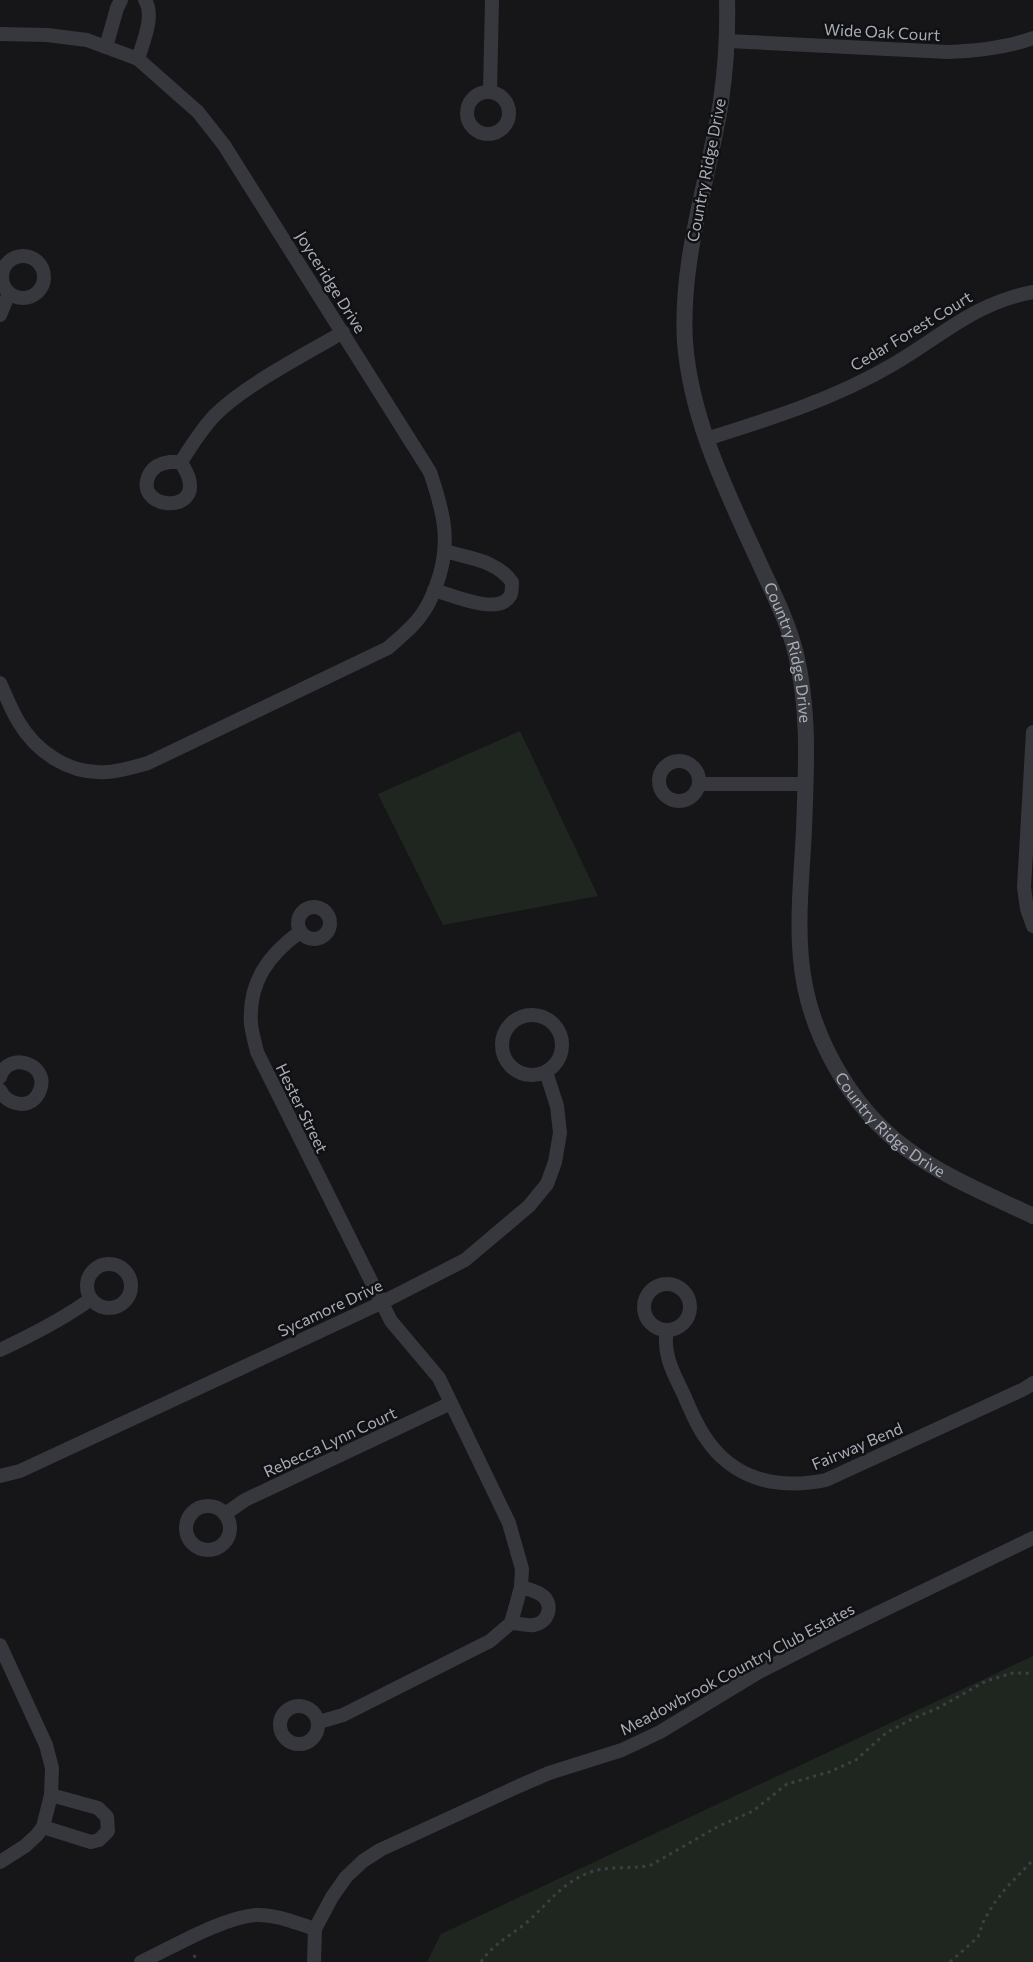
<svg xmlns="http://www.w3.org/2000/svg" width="1033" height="1962" viewBox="0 0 1033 1962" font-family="Commissioner,sans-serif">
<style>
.green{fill:#1e261f}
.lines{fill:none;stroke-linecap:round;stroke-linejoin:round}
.path{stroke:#3d3f44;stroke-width:3;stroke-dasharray:3 4.5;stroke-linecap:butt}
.minor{stroke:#37383d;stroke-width:14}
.tertiary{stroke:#37383d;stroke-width:16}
.labels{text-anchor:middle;stroke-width:5;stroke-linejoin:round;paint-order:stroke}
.street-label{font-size:16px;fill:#a8adb8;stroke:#111113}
</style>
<rect width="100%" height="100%" fill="#161618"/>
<g class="green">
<polygon points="520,731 598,896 443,925 378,794"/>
<polygon points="1033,1656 1033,1962 427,1962 441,1934"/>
</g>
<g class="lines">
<g class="path">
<polyline points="194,1955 197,1962"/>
<path d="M481,1962C493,1944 510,1936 526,1923C549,1903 562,1882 591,1872C611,1865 631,1870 651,1865L717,1827L753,1811L787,1784L829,1772L856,1760L886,1733L912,1719L938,1708L986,1681L1013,1673H1026L1033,1675"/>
<polyline points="950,1962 978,1937 984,1920 993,1905 1006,1888 1033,1860"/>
</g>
<g class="minor">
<path d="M0,34L47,35L87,40L138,59L198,112L224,145L430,472C444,513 452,544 436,586C433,594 429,604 424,611C415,626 400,637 388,648L148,763C134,767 121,771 107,772C70,775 36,752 18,721C11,709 6,696 0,683"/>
<path d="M728,41L948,52C976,51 1006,48 1033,38"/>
<polyline points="106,47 117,8 121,0"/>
<path d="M138,59C143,42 155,16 145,0"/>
<circle cx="488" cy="113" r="21"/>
<polyline points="490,92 492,0"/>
<circle cx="23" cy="277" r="21"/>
<polyline points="0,315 9,293"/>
<path d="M706,439C770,419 834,399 892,365C942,336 974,303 1033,292"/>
<path d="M170,462H181C184,468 188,474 189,479C199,516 131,508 150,473C155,465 162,463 170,462Z"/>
<path d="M181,462C191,446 201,430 214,416C246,384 303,356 343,332"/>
<path d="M434,590C452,595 498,616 510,596C512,593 512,586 512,582C496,560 471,559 445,551"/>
<polyline points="1033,732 1024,887 1027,909 1033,926"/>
<circle cx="679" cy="781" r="20"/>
<polyline points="700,784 806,784"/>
<circle cx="314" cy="923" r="16"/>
<path d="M300,932C268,955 248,983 251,1024C252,1033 255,1043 257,1052L391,1321L439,1378L509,1523L522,1569L521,1587L511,1623L490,1641L343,1715L319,1722"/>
<circle cx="532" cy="1045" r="30"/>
<path d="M0,1077C8,1050 50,1064 40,1090C33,1110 8,1107 0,1090"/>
<circle cx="109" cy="1286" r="22"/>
<circle cx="667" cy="1307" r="23"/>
<path d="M667,1330C662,1354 674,1374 684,1395C690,1409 696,1424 705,1437C733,1480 778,1490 826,1480L1024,1389L1033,1383"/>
<path d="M0,1350C32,1335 63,1319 91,1299"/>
<polyline points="0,1476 20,1471 381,1303 465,1260 529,1206 547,1184 555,1162 560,1133 557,1106 546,1072"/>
<circle cx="208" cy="1528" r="22"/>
<polyline points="225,1514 245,1500 451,1403"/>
<path d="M511,1623C518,1623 527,1626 534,1625C548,1623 554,1605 543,1596C537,1591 528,1589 521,1587"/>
<polyline points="0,1645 46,1745 52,1768 51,1795 43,1827 37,1835 25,1846 0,1862"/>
<circle cx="299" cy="1725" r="19"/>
<polyline points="43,1827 91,1842 99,1840 108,1831 107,1817 98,1808 51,1795"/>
<path d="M141,1962C173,1947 221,1918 256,1915C276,1914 296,1923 315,1929"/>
<polyline points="314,1962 315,1929 332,1897 346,1877 363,1861 380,1850 519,1786 549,1773 622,1750 660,1732 759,1672 828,1637 1033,1538"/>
</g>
<path class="tertiary" id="s1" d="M727,0C728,36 726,66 721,101C708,182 680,260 685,342C691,420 726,490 758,560C772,591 788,621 796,654C810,713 806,770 804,830C802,872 797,916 801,959C807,1030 849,1107 907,1149C944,1177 992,1196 1033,1216"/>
</g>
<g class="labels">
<g class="street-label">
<text transform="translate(882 32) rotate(3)" y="6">Wide Oak Court</text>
<text transform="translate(706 170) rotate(-79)" y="6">Country Ridge Drive</text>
<text transform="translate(331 282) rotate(58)" y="6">Joyceridge Drive</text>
<text transform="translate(911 331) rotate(-31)" y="6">Cedar Forest Court</text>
<text dy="6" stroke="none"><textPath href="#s1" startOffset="675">Country Ridge Drive</textPath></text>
<text transform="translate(302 1108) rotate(64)" y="6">Hester Street</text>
<text dy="6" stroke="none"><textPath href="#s1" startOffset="1179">Country Ridge Drive</textPath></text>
<text transform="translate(330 1308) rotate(-25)" y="6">Sycamore Drive</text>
<text transform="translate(330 1442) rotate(-25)" y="6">Rebecca Lynn Court</text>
<text transform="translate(857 1446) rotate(-23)" y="6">Fairway Bend</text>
<text transform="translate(737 1669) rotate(-28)" y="6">Meadowbrook Country Club Estates</text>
</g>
</g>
</svg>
